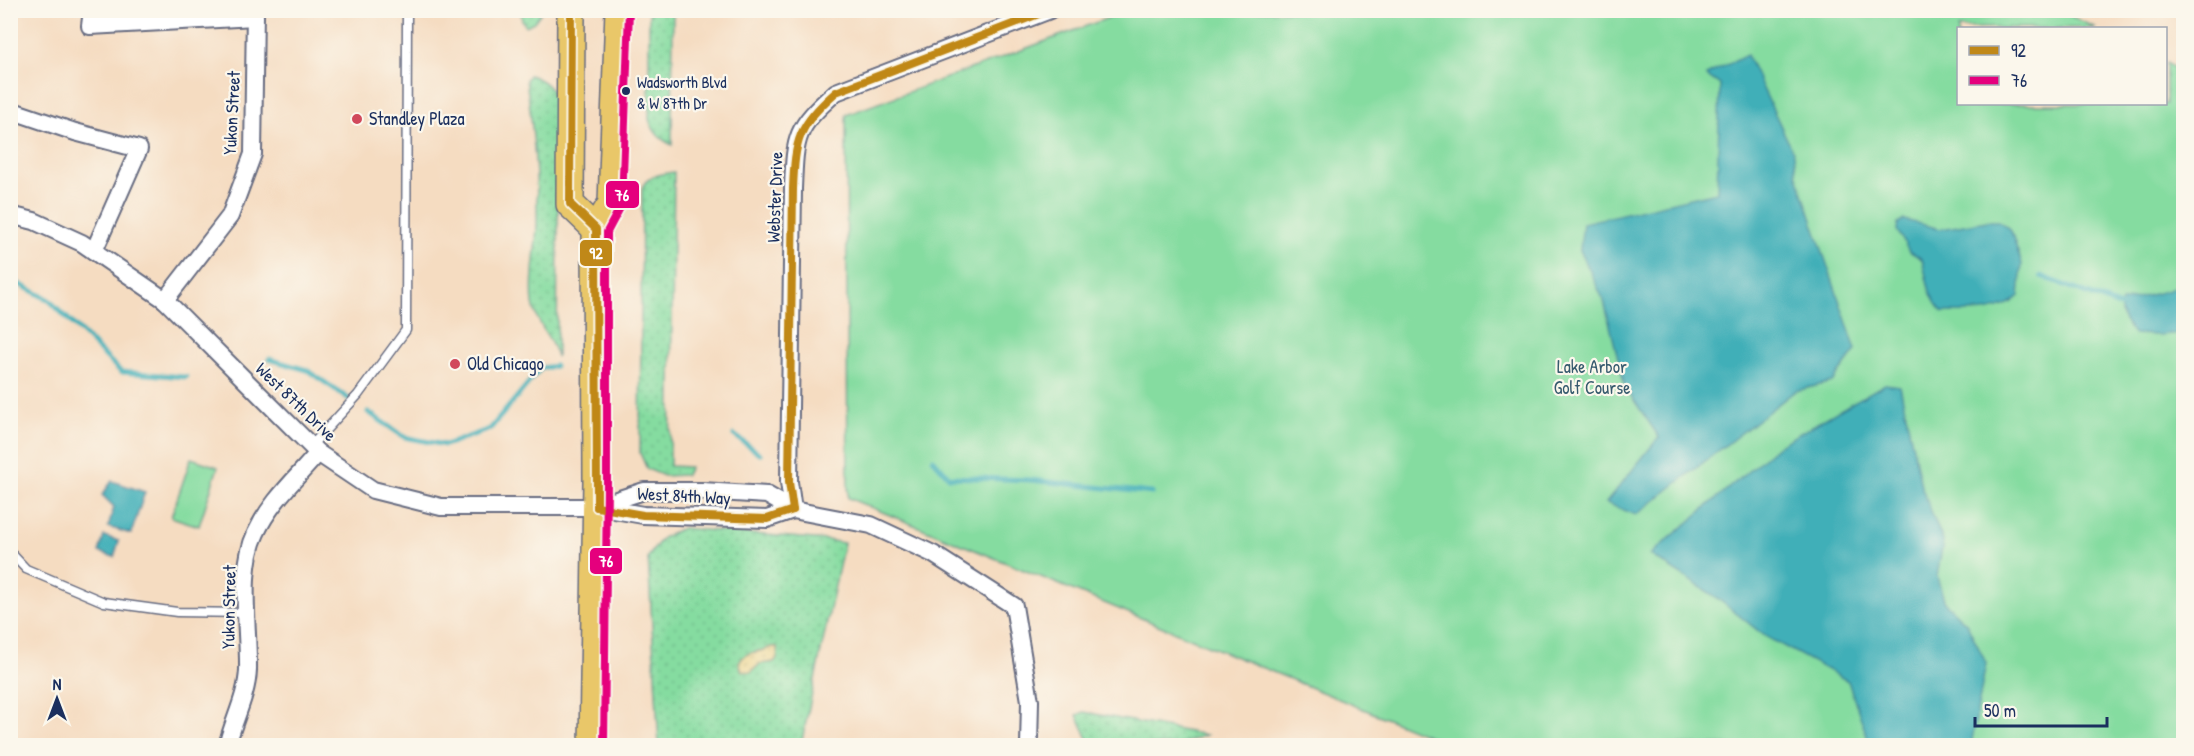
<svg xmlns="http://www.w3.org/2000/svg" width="2194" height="756" viewBox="0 0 2194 756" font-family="'Patrick Hand',sans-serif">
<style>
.grass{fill:url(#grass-dots);stroke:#50867f;stroke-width:1.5}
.sand{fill:url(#sand-dots);stroke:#84847e;stroke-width:1.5}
.park{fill:#85dca0;stroke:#50867f;stroke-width:1.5}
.water{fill:#3fafb8;stroke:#2d6f8b;stroke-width:1.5}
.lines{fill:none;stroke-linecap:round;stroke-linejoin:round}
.stream{stroke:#3fafb8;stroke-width:5}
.lane-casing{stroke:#676c81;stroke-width:11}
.street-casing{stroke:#676c81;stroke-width:20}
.primary-casing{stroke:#676c81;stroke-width:30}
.lane{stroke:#fff;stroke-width:8}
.street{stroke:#fff;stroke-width:16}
.primary{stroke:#e9c769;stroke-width:27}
.bus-1-casing{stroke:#fbf7ec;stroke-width:12}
.bus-2-casing{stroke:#fbf7ec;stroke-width:12}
.bus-1{stroke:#c08818;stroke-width:8}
.bus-2{stroke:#e5007d;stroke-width:8}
.bus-dot{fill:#1b2f5e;stroke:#fbf7ec;stroke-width:2}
.poi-dot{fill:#d1495b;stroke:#fbf7ec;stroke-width:2}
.labels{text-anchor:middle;stroke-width:4.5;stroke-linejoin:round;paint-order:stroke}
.bus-label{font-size:16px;fill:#1b2f5e;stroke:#fbf7ec;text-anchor:start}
.street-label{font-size:18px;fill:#1b2f5e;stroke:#fbf7ec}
.poi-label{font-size:18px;fill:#1b2f5e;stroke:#fbf7ec;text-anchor:start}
.park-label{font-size:18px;fill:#365a6e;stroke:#fbf7ec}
.line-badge{stroke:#fbf7ec;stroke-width:2}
.badge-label{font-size:16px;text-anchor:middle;font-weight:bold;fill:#fff}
</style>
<defs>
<pattern id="grass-dots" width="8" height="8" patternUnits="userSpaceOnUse" patternTransform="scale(1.5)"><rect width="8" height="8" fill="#85dca0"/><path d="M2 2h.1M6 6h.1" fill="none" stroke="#72bd8c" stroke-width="1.8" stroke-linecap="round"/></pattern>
<pattern id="sand-dots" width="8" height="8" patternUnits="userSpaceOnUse" patternTransform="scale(1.5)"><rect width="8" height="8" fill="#eeda9e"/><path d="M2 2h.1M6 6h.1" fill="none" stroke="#ccbb8a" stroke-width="1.8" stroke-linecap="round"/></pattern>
</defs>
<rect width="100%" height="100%" fill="#fbf7ec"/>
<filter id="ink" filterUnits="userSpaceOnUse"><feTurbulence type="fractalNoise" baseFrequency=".0167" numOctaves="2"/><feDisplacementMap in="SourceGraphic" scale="12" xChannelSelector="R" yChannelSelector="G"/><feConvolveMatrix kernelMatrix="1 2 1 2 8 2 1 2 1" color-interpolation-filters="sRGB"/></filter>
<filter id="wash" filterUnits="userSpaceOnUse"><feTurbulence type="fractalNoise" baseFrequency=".008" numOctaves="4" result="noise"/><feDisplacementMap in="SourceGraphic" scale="24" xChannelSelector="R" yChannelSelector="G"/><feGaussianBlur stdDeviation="1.35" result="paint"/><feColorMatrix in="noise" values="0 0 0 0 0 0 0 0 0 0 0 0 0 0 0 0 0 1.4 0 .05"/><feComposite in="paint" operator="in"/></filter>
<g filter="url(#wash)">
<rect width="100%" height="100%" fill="#f5dcc1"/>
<g class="grass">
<polygon points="521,11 521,10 542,11 534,22 526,26 522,21"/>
<path d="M649,11H673L672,145C660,139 653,132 649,119Z"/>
<path d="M529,75C545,80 553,89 559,104L557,357C552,338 536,324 533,303C530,278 536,251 537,225C538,176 533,128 526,79Z"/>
<path d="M674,172L670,466L690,467L686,475L664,476L647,469L640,453L642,188C647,175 662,174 674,172Z"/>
<polygon points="682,528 827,540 844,543 801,745 659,745 648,557 662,538"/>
<polygon points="1084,712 1206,735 1179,745 1091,745 1077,715"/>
</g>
<path class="sand" d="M771,647H777C778,653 779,657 774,662L760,664L751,672L742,671L739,662C747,649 760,654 771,647Z"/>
<g class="park">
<polygon points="1127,11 2060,11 2096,28 1958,28 1958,104 2166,104 2166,63 2183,72 2183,745 1451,745 848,498 846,115"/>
<polygon points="191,458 218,467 199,526 171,517"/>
</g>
<g class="water">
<polygon points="1747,55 1794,154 1796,173 1856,350 1832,382 1795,391 1636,515 1606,503 1659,437 1625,387 1604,301 1580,250 1583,223 1717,192 1720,85 1706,75"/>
<path d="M1904,220L1941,229L1987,221H1998L2005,225L2011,231L2022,264L2019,296C2001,315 1967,312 1943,312C1928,298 1927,278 1922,259L1909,251L1897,230L1898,223Z"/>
<path d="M2183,284V333L2158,335L2134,334C2125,325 2118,314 2122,302L2166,291Z"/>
<polygon points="1885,384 1900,386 1921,486 1943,541 1937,577 1945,603 1967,624 1986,663 1971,745 1870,745 1848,681 1765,636 1713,595 1650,555 1779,445"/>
<polygon points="112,481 145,492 131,534 108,527 114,507 102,495"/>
<polygon points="104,536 119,541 114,557 99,552"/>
</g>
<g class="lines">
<g class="stream">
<polyline points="2041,276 2121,307"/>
<polyline points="10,279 49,300 121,372 186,377"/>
<polyline points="269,359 307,370 352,401"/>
<polyline points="368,412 404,437 445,445 490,429 541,368 555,366"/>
<polyline points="734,435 760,454"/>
<polyline points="933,459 949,477 1030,480 1152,493"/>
</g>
</g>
</g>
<g filter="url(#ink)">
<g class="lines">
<defs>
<g id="lane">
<polyline points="311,446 358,395 406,330 407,10"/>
<polyline points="10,552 26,569 104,602 177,612 246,613"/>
</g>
<g id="street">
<polyline points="92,10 90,26 255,17"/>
<polyline points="10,110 75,132 139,149 94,251"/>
<polyline points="10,215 34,221 82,243 165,300 318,453 373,490 441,507 597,507 643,515 767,519 793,510"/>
<polyline points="165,300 230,216 253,154 255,10"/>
<polyline points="598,506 644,491 702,491 767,495 793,510 871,525 933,554 1014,606 1030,701 1029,746"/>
<path d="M793,510L789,482L793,189C795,136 795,128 836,92L1050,10"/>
<path d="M227,746C233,721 247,696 248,670C249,629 238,570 256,533C270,502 296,479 318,453"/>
</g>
<g id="primary">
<polyline points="571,10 570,204 596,229"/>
<polyline points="593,746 597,481 596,229 612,203 619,10"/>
</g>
</defs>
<use href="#lane" class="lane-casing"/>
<use href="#street" class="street-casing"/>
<use href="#primary" class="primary-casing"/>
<use href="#lane" class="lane"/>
<use href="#street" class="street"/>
<use href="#primary" class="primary"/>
<defs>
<g id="bus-1">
<polyline points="571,10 570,204 596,229 597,507"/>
<polyline points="597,507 643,515 767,519 793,510"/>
<path d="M793,510L789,482L793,189C795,139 798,126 836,92L1049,10"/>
</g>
<polyline id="bus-2" points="604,746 607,481 607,232 622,204 629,10"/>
</defs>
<use href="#bus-1" class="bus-1-casing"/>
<use href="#bus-2" class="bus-2-casing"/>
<use href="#bus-1" class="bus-1"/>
<use href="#bus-2" class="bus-2"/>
</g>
</g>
<circle class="bus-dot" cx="626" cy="91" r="5"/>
<g class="poi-dot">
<circle cx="357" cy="119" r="6"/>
<circle cx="455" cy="364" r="6"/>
</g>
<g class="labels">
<g class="bus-label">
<text x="637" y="88">Wadsworth Blvd<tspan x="637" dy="21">&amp; W 87th Dr</tspan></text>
</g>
<g class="street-label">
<text transform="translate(232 113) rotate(-87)" y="6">Yukon Street</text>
<text transform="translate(775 197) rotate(-88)" y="6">Webster Drive</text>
<text transform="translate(296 402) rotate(44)" y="6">West 87th Drive</text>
<text transform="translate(684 496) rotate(3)" y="6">West 84th Way</text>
<text transform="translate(229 607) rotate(-89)" y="6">Yukon Street</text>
</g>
<g class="poi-label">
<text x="369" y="125">Standley Plaza</text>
<text x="467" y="370">Old Chicago</text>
</g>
<g class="park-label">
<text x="1592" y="373">Lake Arbor<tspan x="1592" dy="21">Golf Course</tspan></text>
</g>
</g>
<g class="line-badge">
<rect x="605" y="180" width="35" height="29" rx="6" fill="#e5007d"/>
<rect x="579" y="239" width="34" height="28" rx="6" fill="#c08818"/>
<rect x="589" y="547" width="34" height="28" rx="6" fill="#e5007d"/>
</g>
<g class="badge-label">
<text x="622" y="201">76</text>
<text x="596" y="259">92</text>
<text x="606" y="567">76</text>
</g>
<rect width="2194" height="756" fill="none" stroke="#fbf7ec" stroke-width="36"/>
<rect x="1957" y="27" width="210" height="78" fill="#fbf7ec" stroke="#a1a7b3" stroke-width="1.5"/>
<rect x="1969" y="46" width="30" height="9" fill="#c08818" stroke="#a1a7b3" stroke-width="1.5"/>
<text x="2011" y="57" font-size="18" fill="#1b2f5e">92</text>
<rect x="1969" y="76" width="30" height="9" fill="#e5007d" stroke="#a1a7b3" stroke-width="1.5"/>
<text x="2011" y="87" font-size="18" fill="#1b2f5e">76</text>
<g transform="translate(57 699)" stroke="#fbf7ec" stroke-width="4.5" paint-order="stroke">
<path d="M0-4.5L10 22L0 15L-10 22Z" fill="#1b2f5e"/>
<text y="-9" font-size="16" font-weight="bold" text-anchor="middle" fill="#1b2f5e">N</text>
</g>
<path d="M1975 717v9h132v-9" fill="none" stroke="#1b2f5e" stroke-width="3"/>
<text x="1984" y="717" font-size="18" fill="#1b2f5e" stroke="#fbf7ec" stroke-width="4.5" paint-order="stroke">50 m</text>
</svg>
